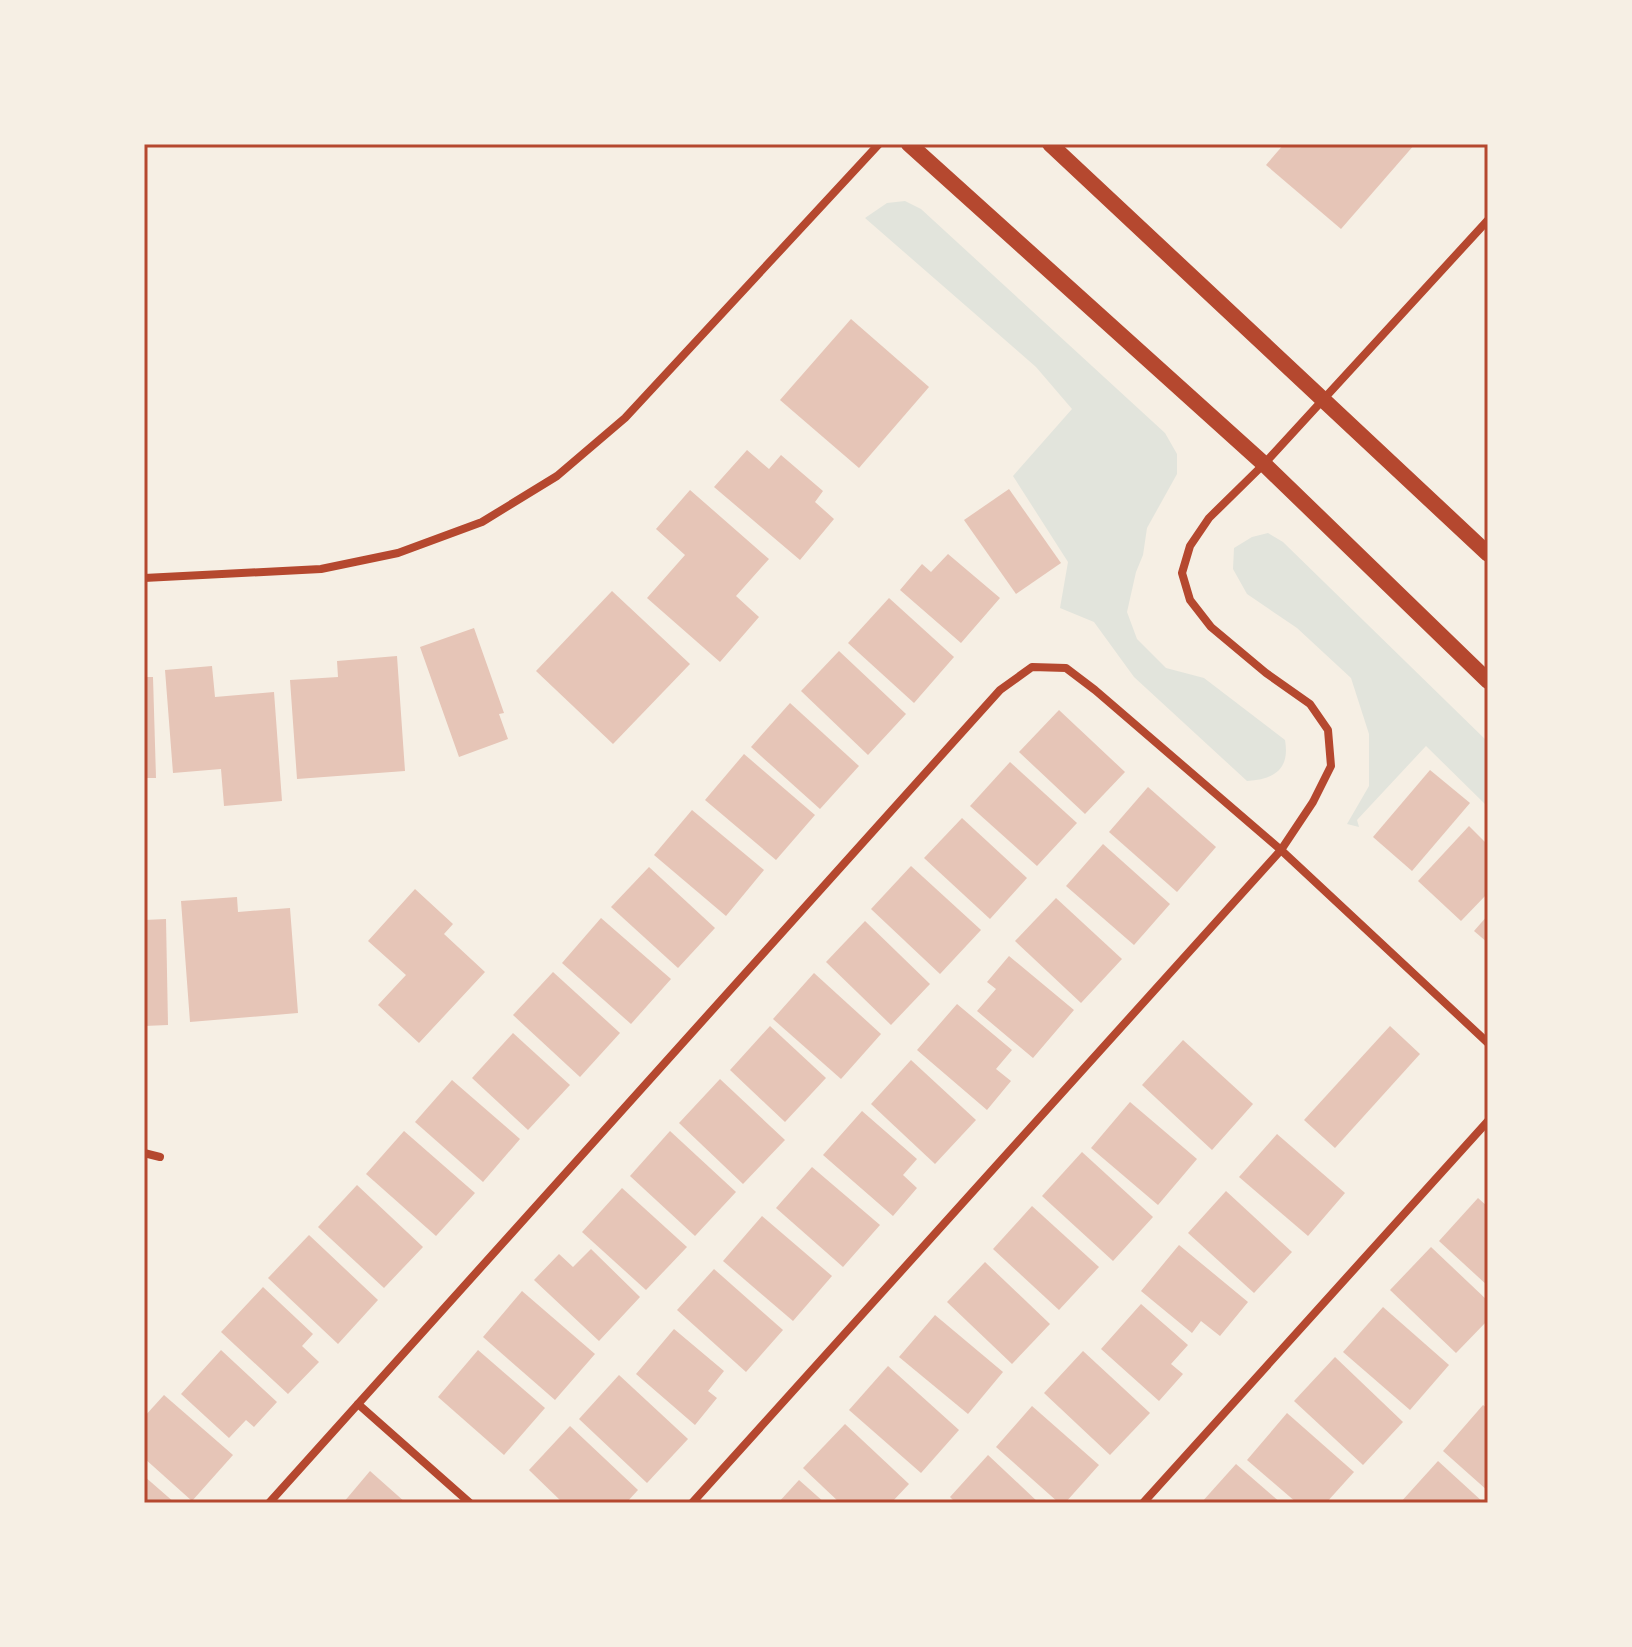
<svg xmlns="http://www.w3.org/2000/svg" width="1632" height="1647" viewBox="0 0 1632 1647" font-family="Overpass,sans-serif">
<style>
.green{fill:#e2e4dc}
.building{fill:#e6c5b7}
.lines{fill:none;stroke-linecap:round;stroke-linejoin:round}
.minor{stroke:#b5482f;stroke-width:8}
.secondary{stroke:#b5482f;stroke-width:16}
.neatline{fill:none;stroke:#b5482f;stroke-width:3}
</style>
<rect width="100%" height="100%" fill="#f6efe4"/>
<g class="green">
<path d="M905,201L921,209L1165,433L1177,454V474L1147,528L1143,555L1136,572L1127,612L1137,639L1166,668L1204,678L1285,740C1290,769 1275,779 1247,781L1134,677L1094,622L1060,608L1068,562L1013,476L1072,409L1036,367L865,218L887,203Z"/>
<polygon points="1268,533 1283,542 1488,742 1488,807 1426,746 1357,820 1359,827 1347,824 1369,786 1369,734 1351,678 1297,628 1247,594 1233,569 1234,548 1252,537"/>
</g>
<g class="building">
<polygon points="1284,144 1415,144 1341,229 1266,165"/>
<polygon points="851,319 929,387 859,468 780,400"/>
<polygon points="747,450 769,469 781,455 823,491 815,502 834,519 800,560 714,487"/>
<polygon points="1009,489 1061,563 1016,594 964,520"/>
<polygon points="690,490 769,559 736,596 759,617 720,662 647,598 685,555 656,529"/>
<polygon points="948,554 1000,598 961,643 900,590 922,564 931,572"/>
<polygon points="612,591 690,664 613,744 536,671"/>
<polygon points="889,598 954,657 914,703 848,643"/>
<polygon points="474,628 504,713 499,714 508,739 459,757 420,647"/>
<polygon points="839,651 906,714 868,755 801,691"/>
<polygon points="397,656 405,771 297,779 290,680 338,677 337,661"/>
<polygon points="212,666 215,697 274,692 282,801 224,806 221,769 173,773 165,670"/>
<polygon points="144,677 153,677 156,778 144,778"/>
<polygon points="790,703 859,766 820,809 751,747"/>
<polygon points="1059,710 1125,772 1085,814 1019,752"/>
<polygon points="744,754 815,815 776,860 705,800"/>
<polygon points="1010,762 1077,823 1037,866 970,806"/>
<polygon points="1430,770 1470,803 1412,871 1373,837"/>
<polygon points="1148,787 1216,847 1177,892 1109,832"/>
<polygon points="692,810 764,870 726,916 654,855"/>
<polygon points="962,818 1027,878 990,919 924,858"/>
<polygon points="1469,826 1488,845 1488,893 1461,921 1418,881"/>
<polygon points="1103,844 1170,904 1134,945 1066,886"/>
<polygon points="911,866 981,930 940,974 871,909"/>
<polygon points="649,867 715,928 678,968 611,907"/>
<polygon points="415,889 453,924 444,934 485,972 419,1043 378,1005 406,975 368,941"/>
<polygon points="237,897 238,912 290,908 298,1013 190,1022 181,901"/>
<polygon points="1056,898 1122,959 1081,1003 1015,941"/>
<polygon points="1488,915 1488,943 1474,931"/>
<polygon points="601,918 671,979 631,1024 562,963"/>
<polygon points="166,919 168,1025 144,1026 144,920"/>
<polygon points="865,921 930,984 891,1025 826,962"/>
<polygon points="1009,956 1074,1010 1033,1058 977,1011 996,989 987,982"/>
<polygon points="553,972 620,1033 580,1077 513,1015"/>
<polygon points="814,973 881,1034 841,1079 773,1019"/>
<polygon points="957,1004 1012,1050 996,1069 1011,1081 987,1110 917,1050"/>
<polygon points="770,1026 826,1078 785,1122 730,1070"/>
<polygon points="1390,1026 1420,1054 1335,1148 1304,1120"/>
<polygon points="513,1033 570,1085 528,1130 472,1078"/>
<polygon points="1183,1040 1253,1104 1212,1150 1142,1085"/>
<polygon points="911,1060 976,1120 935,1164 871,1104"/>
<polygon points="720,1079 785,1140 743,1184 679,1123"/>
<polygon points="452,1080 520,1139 483,1182 415,1122"/>
<polygon points="1130,1102 1197,1159 1158,1205 1091,1148"/>
<polygon points="862,1111 917,1159 903,1175 917,1188 893,1216 823,1155"/>
<polygon points="404,1131 475,1193 436,1236 366,1174"/>
<polygon points="670,1131 736,1192 695,1236 630,1176"/>
<polygon points="1277,1134 1345,1193 1308,1236 1239,1177"/>
<polygon points="1082,1152 1153,1217 1113,1261 1042,1196"/>
<polygon points="812,1167 880,1225 843,1267 776,1208"/>
<polygon points="357,1185 423,1247 384,1288 318,1227"/>
<polygon points="622,1188 687,1247 646,1290 582,1232"/>
<polygon points="1226,1191 1292,1252 1254,1293 1188,1233"/>
<polygon points="1478,1198 1488,1207 1488,1286 1439,1241"/>
<polygon points="1032,1206 1099,1267 1059,1310 993,1249"/>
<polygon points="762,1216 832,1276 793,1321 723,1261"/>
<polygon points="309,1235 378,1300 338,1344 268,1278"/>
<polygon points="1179,1245 1248,1302 1220,1336 1201,1321 1192,1333 1141,1291"/>
<polygon points="1431,1247 1488,1301 1488,1320 1456,1353 1390,1290"/>
<polygon points="591,1249 640,1297 599,1341 534,1280 559,1254 573,1267"/>
<polygon points="985,1262 1050,1324 1012,1364 947,1302"/>
<polygon points="714,1269 783,1330 746,1372 677,1310"/>
<polygon points="263,1287 313,1334 302,1346 319,1362 288,1394 221,1332"/>
<polygon points="522,1291 595,1354 555,1400 483,1337"/>
<polygon points="1141,1304 1188,1345 1171,1364 1183,1374 1159,1401 1101,1349"/>
<polygon points="1383,1307 1449,1365 1410,1410 1343,1352"/>
<polygon points="935,1315 1003,1372 968,1414 899,1357"/>
<polygon points="674,1329 724,1371 708,1391 717,1398 695,1425 636,1374"/>
<polygon points="221,1350 277,1402 254,1427 246,1420 229,1438 181,1394"/>
<polygon points="478,1350 545,1408 504,1455 438,1397"/>
<polygon points="1083,1351 1150,1413 1110,1455 1044,1393"/>
<polygon points="1335,1357 1403,1422 1363,1465 1294,1401"/>
<polygon points="888,1366 959,1430 921,1473 849,1410"/>
<polygon points="619,1375 688,1439 647,1483 579,1419"/>
<polygon points="164,1395 233,1455 192,1501 144,1458 144,1417"/>
<polygon points="1483,1405 1488,1409 1488,1491 1443,1451"/>
<polygon points="1032,1406 1099,1465 1065,1503 1059,1503 996,1447"/>
<polygon points="1287,1413 1354,1472 1326,1503 1297,1503 1247,1460"/>
<polygon points="845,1424 909,1484 891,1503 840,1503 803,1468"/>
<polygon points="570,1426 638,1490 626,1503 563,1503 529,1470"/>
<polygon points="988,1455 1039,1503 956,1503 950,1497"/>
<polygon points="1438,1461 1484,1503 1400,1503"/>
<polygon points="1236,1464 1281,1503 1201,1503"/>
<polygon points="370,1471 406,1503 343,1503"/>
<polygon points="144,1476 175,1503 144,1503"/>
<polygon points="799,1480 825,1503 778,1503"/>
</g>
<g class="lines">
<g class="minor">
<polyline points="144,578 321,569 398,553 482,522 557,476 625,418 879,144"/>
<polyline points="144,1153 160,1157"/>
<polyline points="358,1404 470,1503"/>
<polyline points="269,1503 1000,690 1032,667 1066,668 1095,690 1281,850 1488,1043"/>
<polyline points="692,1503 1281,850 1313,802 1331,766 1328,730 1310,704 1266,673 1211,627 1190,600 1182,573 1190,546 1209,518 1264,464 1488,220"/>
<polyline points="1143,1503 1488,1121"/>
</g>
<g class="secondary">
<polyline points="909,144 1264,464 1488,681"/>
<polyline points="1050,144 1488,554"/>
</g>
</g>
<rect width="1632" height="1647" fill="none" stroke="#f6efe4" stroke-width="292"/>
<rect x="146" y="146" width="1340" height="1355" class="neatline"/>
</svg>
